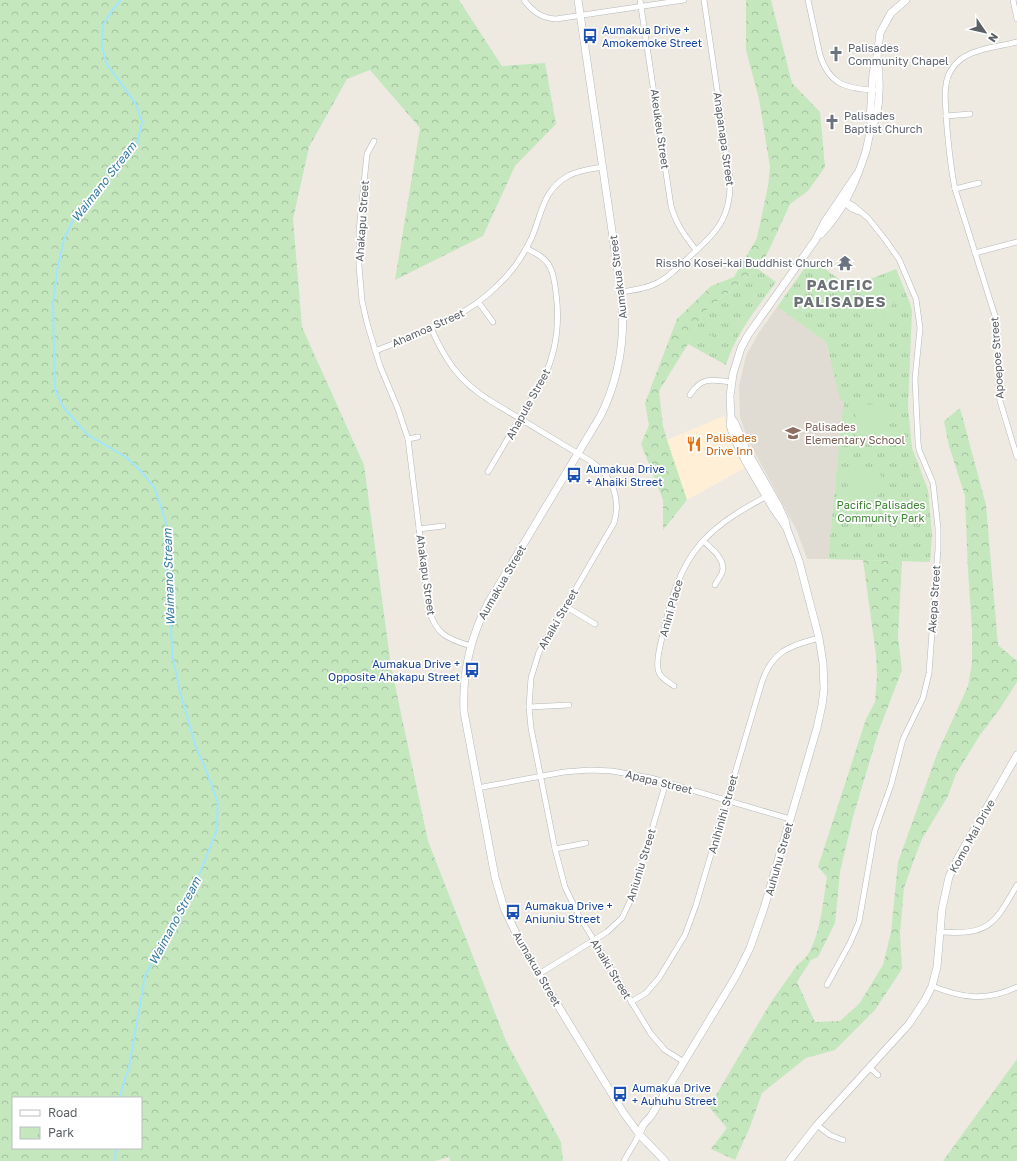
<svg xmlns="http://www.w3.org/2000/svg" width="1017" height="1161" viewBox="0 0 1017 1161" font-family="'Golos Text',sans-serif">
<style>
.commercial{fill:#ffefd7}
.education{fill:#e0dbd3}
.forest{fill:url(#forest-crowns);fill-rule:evenodd}
.park{fill:url(#park-tufts)}
.garden{fill:#c4e7be}
.lines{fill:none;stroke-linecap:round;stroke-linejoin:round}
.stream{stroke:#a2e5ff;stroke-width:2}
.street-casing{stroke:#b3b7ba;stroke-width:6}
.secondary-casing{stroke:#b4b9be;stroke-width:8}
.street{stroke:#fff;stroke-width:5}
.secondary{stroke:#fff;stroke-width:7}
.labels{text-anchor:middle;stroke-width:3.5;stroke-linejoin:round;paint-order:stroke}
.transit-label{font-size:11px;fill:#164399;stroke:#fff;text-anchor:start}
.worship-label{font-size:11px;fill:#5b616d;stroke:#fff;text-anchor:start}
.street-label{font-size:11px;fill:#5b6064;stroke:#fff}
.education-label{font-size:11px;fill:#785e54;stroke:#fff;text-anchor:start}
.food-label{font-size:11px;fill:#c56008;stroke:#fff;text-anchor:start}
.park-label{font-size:11px;fill:#3b8531;stroke:#fff}
.water-label{font-size:12px;font-style:italic;fill:#367ca3;stroke:#fff}
.district-label{font-size:15px;font-weight:bold;letter-spacing:1px;fill:#6c7276;stroke:#fff}
</style>
<defs>
<pattern id="forest-crowns" width="20" height="18" patternUnits="userSpaceOnUse"><rect width="20" height="18" fill="#c4e7be"/><path d="M2 6a3 3 0 1 1 6 0M12 15a3 3 0 1 1 6 0" fill="none" stroke="#a2bf9e"/></pattern>
<pattern id="park-tufts" width="24" height="20" patternUnits="userSpaceOnUse"><rect width="24" height="20" fill="#c4e7be"/><path d="M3 7l-1-3M5 7V3M7 7l1-3M15 17l-1-3M17 17v-4M19 17l1-3" fill="none" stroke="#a2bf9e"/></pattern>
</defs>
<rect width="100%" height="100%" fill="#eeeae2"/>
<polygon class="commercial" points="724,416 733,444 745,468 687,500 667,440"/>
<polygon class="education" points="777,307 825,341 844,403 842,414 828,559 807,559 797,531 747,438 740,417 739,386 746,356 758,334"/>
<g class="forest">
<path d="M0,0H459L502,66L545,63L556,124L515,166L483,236L395,280L420,128L370,70L347,79L309,147L293,219L302,327L364,465L391,666L428,841L506,1041L561,1142L563,1161H450L449,1157L435,1161H0ZM13,1098H141V1148H13Z"/>
<polygon points="746,0 771,0 792,83 820,112 825,167 808,191 790,204 768,252 758,269 703,313 688,344 659,391 663,426 667,440 687,500 663,530 663,500 641,444 649,425 645,403 677,319 711,286 734,277 757,238 768,186 770,167 759,99 746,50"/>
<path d="M960,408L986,505L998,645L1017,661V682L999,710L980,735L956,774L948,796L922,839L915,857L904,888L900,933L902,969L875,1010L835,1050L806,1058L762,1093L750,1127L735,1160L711,1149L727,1128L709,1107L771,1002L798,964C820,952 823,899 827,877L818,867L866,719L875,702L877,676L876,655L863,560L902,561L898,637L902,670L879,730L853,817L840,872L835,923L818,957L811,960L797,982L815,1022L840,1021L859,1004L883,965L891,932L898,862L937,754L968,686L972,663V630L968,571L965,496L949,446L944,421Z"/>
<polygon points="1017,1059 1017,1161 943,1161"/>
</g>
<g class="park">
<polygon points="811,259 850,287 896,269 910,303 912,311 908,407 912,448 928,490 932,534 930,562 828,559 842,414 844,403 840,399 827,346 825,341 777,307"/>
<path d="M758,269L776,282C757,308 736,333 726,365L688,344L703,313Z"/>
</g>
<g class="garden">
<polygon points="875,288 894,302 886,313 867,299"/>
<polygon points="865,302 885,315 877,327 857,313"/>
<polygon points="710,320 729,330 725,339 705,329"/>
<polygon points="704,332 723,342 718,351 699,341"/>
<path d="M857,403L887,407C898,430 874,449 854,434Z"/>
<path d="M850,467L879,471C891,494 866,514 846,498Z"/>
</g>
<g class="lines">
<g class="stream">
<polyline points="119,1098 129,1067 145,976 175,920 192,893 216,832 218,803 209,778 195,744 180,692 173,659 167,583 168,550 166,523 155,489 141,471 126,457 88,435 63,407 55,389 53,304 57,271 64,239 74,218 126,158 138,140 142,122 136,104 106,63 102,45 103,25 113,9 121,0"/>
<polyline points="115,1161 116,1148"/>
</g>
<defs>
<g id="street">
<path d="M524,0C532,11 541,18 556,19L684,0"/>
<path d="M640,0L671,206C676,224 685,236 696,250"/>
<path d="M808,0L820,55C829,84 846,89 874,90"/>
<polyline points="1013,0 1017,19"/>
<path d="M1017,42C999,47 976,48 961,59C953,65 947,75 946,85C944,95 946,106 946,116C948,141 950,165 955,189L996,319L998,345V378L1000,401L1017,457"/>
<polyline points="946,116 970,114"/>
<path d="M374,141L367,154L359,231V266L362,301L367,323L380,366L398,409L408,439L429,610C436,634 447,639 471,646"/>
<polyline points="955,189 979,183"/>
<polyline points="842,201 852,209 859,212"/>
<polyline points="975,253 1017,242"/>
<path d="M621,292C633,290 646,289 657,283C668,278 677,268 686,260C715,233 732,220 730,178L704,0"/>
<polyline points="479,303 493,322"/>
<path d="M431,328C445,360 459,381 489,400L592,462C613,477 621,499 614,523L539,652L531,678L529,707L531,728L555,849L565,887L578,914L651,1034L665,1050L684,1062"/>
<path d="M375,351C419,334 465,319 499,284C513,271 524,254 532,237C542,213 543,190 568,176C578,170 591,169 603,167"/>
<path d="M690,395C701,377 712,379 731,382"/>
<polyline points="408,439 418,437"/>
<path d="M488,472L544,377C557,350 560,323 556,293C555,284 554,275 550,267C545,257 535,253 526,248"/>
<polyline points="419,529 443,526"/>
<path d="M703,541C711,548 727,560 722,573C720,577 717,581 715,585"/>
<polyline points="565,606 595,624"/>
<path d="M674,686C667,681 659,677 658,669C656,657 661,644 663,633C671,599 679,568 702,542C721,521 745,508 769,495"/>
<polyline points="529,707 569,705"/>
<polyline points="477,788 564,772 590,770 612,771 651,778 790,819"/>
<polyline points="555,849 586,843"/>
<path d="M941,932C989,935 994,925 1017,885"/>
<polyline points="539,974 607,932 622,918 632,897 666,782"/>
<polyline points="827,985 850,943 859,922 875,830 891,785 903,739 923,698 929,673 938,549 938,528 933,483 919,450 918,442 915,379 920,328 916,299 899,259 884,238 868,218 854,206 843,200"/>
<path d="M932,986C962,998 986,1002 1017,987"/>
<path d="M631,1002L646,993L659,978L685,935L696,905L761,685C771,652 788,646 819,638"/>
<polyline points="869,1067 878,1075"/>
<polyline points="817,1125 830,1135 843,1140"/>
<path d="M624,1161C629,1151 635,1144 639,1134"/>
</g>
<g id="secondary">
<path d="M578,0L621,292C626,335 620,376 601,415L488,603C470,638 462,673 464,712L495,877L504,908L524,950L623,1112L639,1134L665,1161"/>
<polyline points="872,127 870,119 873,73 877,57 880,33 891,13 906,0"/>
<path d="M821,234C844,210 856,182 866,151C868,143 869,134 872,127C873,124 875,121 876,118C880,99 880,76 877,57"/>
<polyline points="786,527 773,508 746,462 734,438 730,425 731,418 730,396 733,374 741,348 748,335 816,239 824,223 857,174"/>
<polyline points="639,1134 643,1125 651,1116 736,976 750,948 764,908 817,728 822,705 824,689 823,663 819,638 799,561 787,529 785,520 778,505 746,449 735,423 731,418"/>
<polyline points="789,1161 817,1125 909,1024 925,1000 932,986 937,967 942,909 949,877 958,858 1017,755"/>
</g>
</defs>
<use href="#street" class="street-casing"/>
<use href="#secondary" class="secondary-casing"/>
<use href="#street" class="street"/>
<use href="#secondary" class="secondary"/>
</g>
<defs>
<symbol id="bus-bare" viewBox="-9 -9 18 18"><path d="M-5-6H5V4H4V6H2V4H-2V6H-4V4H-5ZM-3.5-4V0h7V-4ZM-3.5 1.2v1.5H-2V1.2ZM2 1.2v1.5H3.5V1.2Z" fill="#1a4fb4" stroke="#fff" stroke-width="2.5" paint-order="stroke"/></symbol>
<symbol id="church-bare" viewBox="-9 -9 18 18"><path d="M-1.2-6h2.4v3.5h3.3v2.4h-3.3V6h-2.4V-.1h-3.3v-2.4h3.3Z" fill="#6b7280" stroke="#fff" stroke-width="2.5" paint-order="stroke"/></symbol>
<symbol id="temple-bare" viewBox="-9 -9 18 18"><path d="M0-6L5-2H3V0L6.5 2.5H4V6H1.5V3h-3V6H-4V2.5H-6.5L-3 0V-2H-5Z" fill="#6b7280" stroke="#fff" stroke-width="2.5" paint-order="stroke"/></symbol>
<symbol id="school-bare" viewBox="-9 -9 18 18"><path d="M0-5L7-2L0 1L-7-2ZM-4 1L0 2.5L4 1V4Q0 6-4 4Z" fill="#8d6e63" stroke="#fff" stroke-width="2.5" paint-order="stroke"/></symbol>
<symbol id="restaurant-bare" viewBox="-9 -9 18 18"><path d="M-5-6h1v4h1v-4h1v4h1v-4h1v5L-1.5 .5V6h-2V.5L-5-1ZM5-6V6H3V1.5H1.5Q1.5-4 5-6Z" fill="#e8710a" stroke="#fff" stroke-width="2.5" paint-order="stroke"/></symbol>
</defs>
<g fill-rule="evenodd">
<use href="#bus-bare" x="579" y="25" width="22" height="22"/>
<use href="#church-bare" x="825" y="43" width="22" height="22"/>
<use href="#church-bare" x="821" y="111" width="22" height="22"/>
<use href="#temple-bare" x="834" y="252" width="22" height="22"/>
<use href="#school-bare" x="782" y="422" width="22" height="22"/>
<use href="#restaurant-bare" x="683" y="433" width="22" height="22"/>
<use href="#bus-bare" x="563" y="464" width="22" height="22"/>
<use href="#bus-bare" x="461" y="659" width="22" height="22"/>
<use href="#bus-bare" x="502" y="901" width="22" height="22"/>
<use href="#bus-bare" x="609" y="1083" width="22" height="22"/>
</g>
<g class="labels">
<g class="transit-label">
<text x="602" y="34">Aumakua Drive +<tspan x="602" dy="13">Amokemoke Street</tspan></text>
<text x="586" y="473">Aumakua Drive<tspan x="586" dy="13">+ Ahaiki Street</tspan></text>
<text x="460" y="668" text-anchor="end">Aumakua Drive +<tspan x="460" dy="13">Opposite Ahakapu Street</tspan></text>
<text x="525" y="910">Aumakua Drive +<tspan x="525" dy="13">Aniuniu Street</tspan></text>
<text x="632" y="1092">Aumakua Drive<tspan x="632" dy="13">+ Auhuhu Street</tspan></text>
</g>
<g class="worship-label">
<text x="848" y="52">Palisades<tspan x="848" dy="13">Community Chapel</tspan></text>
<text x="844" y="120">Palisades<tspan x="844" dy="13">Baptist Church</tspan></text>
<text x="833" y="267" text-anchor="end">Rissho Kosei-kai Buddhist Church</text>
</g>
<g class="street-label">
<text transform="translate(660 129) rotate(82)" y="4">Akeukeu Street</text>
<text transform="translate(724 139) rotate(82)" y="4">Anapanapa Street</text>
<text transform="translate(362 221) rotate(-86)" y="4">Ahakapu Street</text>
<text transform="translate(618 277) rotate(-97)" y="4">Aumakua Street</text>
<text transform="translate(428 328) rotate(-24)" y="4">Ahamoa Street</text>
<text transform="translate(997 358) rotate(-94)" y="4">Apoepoe Street</text>
<text transform="translate(528 404) rotate(-61)" y="4">Ahapule Street</text>
<text transform="translate(426 575) rotate(82)" y="4">Ahakapu Street</text>
<text transform="translate(502 582) rotate(-60)" y="4">Aumakua Street</text>
<text transform="translate(934 599) rotate(-86)" y="4">Akepa Street</text>
<text transform="translate(671 608) rotate(-74)" y="4">Anini Place</text>
<text transform="translate(558 619) rotate(-60)" y="4">Ahaiki Street</text>
<text transform="translate(659 782) rotate(14)" y="4">Apapa Street</text>
<text transform="translate(723 814) rotate(-74)" y="4">Anihinihi Street</text>
<text transform="translate(972 836) rotate(-61)" y="4">Komo Mai Drive</text>
<text transform="translate(779 859) rotate(-74)" y="4">Auhuhu Street</text>
<text transform="translate(641 865) rotate(-73)" y="4">Aniuniu Street</text>
<text transform="translate(537 969) rotate(60)" y="4">Aumakua Street</text>
<text transform="translate(611 969) rotate(59)" y="4">Ahaiki Street</text>
</g>
<g class="education-label">
<text x="805" y="431">Palisades<tspan x="805" dy="13">Elementary School</tspan></text>
</g>
<g class="food-label">
<text x="706" y="442">Palisades<tspan x="706" dy="13">Drive Inn</tspan></text>
</g>
<g class="park-label">
<text x="881" y="509">Pacific Palisades<tspan x="881" dy="13">Community Park</tspan></text>
</g>
<g class="water-label">
<text transform="translate(104 182) rotate(-52)" y="4">Waimano Stream</text>
<text transform="translate(169 577) rotate(-92)" y="4">Waimano Stream</text>
<text transform="translate(175 921) rotate(-62)" y="4">Waimano Stream</text>
</g>
<g class="district-label">
<text x="840" y="290">PACIFIC<tspan x="840" dy="17">PALISADES</tspan></text>
</g>
</g>
<rect x="12" y="1097" width="130" height="52" fill="#ffffff" stroke="#bdbfc1"/>
<rect x="20" y="1110" width="20" height="6" fill="#ffffff" stroke="#bdbfc1"/>
<text x="48" y="1117" font-size="12" fill="#5b6064">Road</text>
<rect x="20" y="1127" width="20" height="12" fill="url(#park-tufts)" stroke="#bdbfc1"/>
<text x="48" y="1137" font-size="12" fill="#5b6064">Park</text>
<g transform="translate(985 32) rotate(124)" stroke="#ffffff" stroke-width="3" paint-order="stroke">
<path d="M0-3L7 15L0 10L-7 15Z" fill="#5b6064"/>
<text y="-6" font-size="11" font-weight="bold" text-anchor="middle" fill="#5b6064">N</text>
</g>
</svg>
